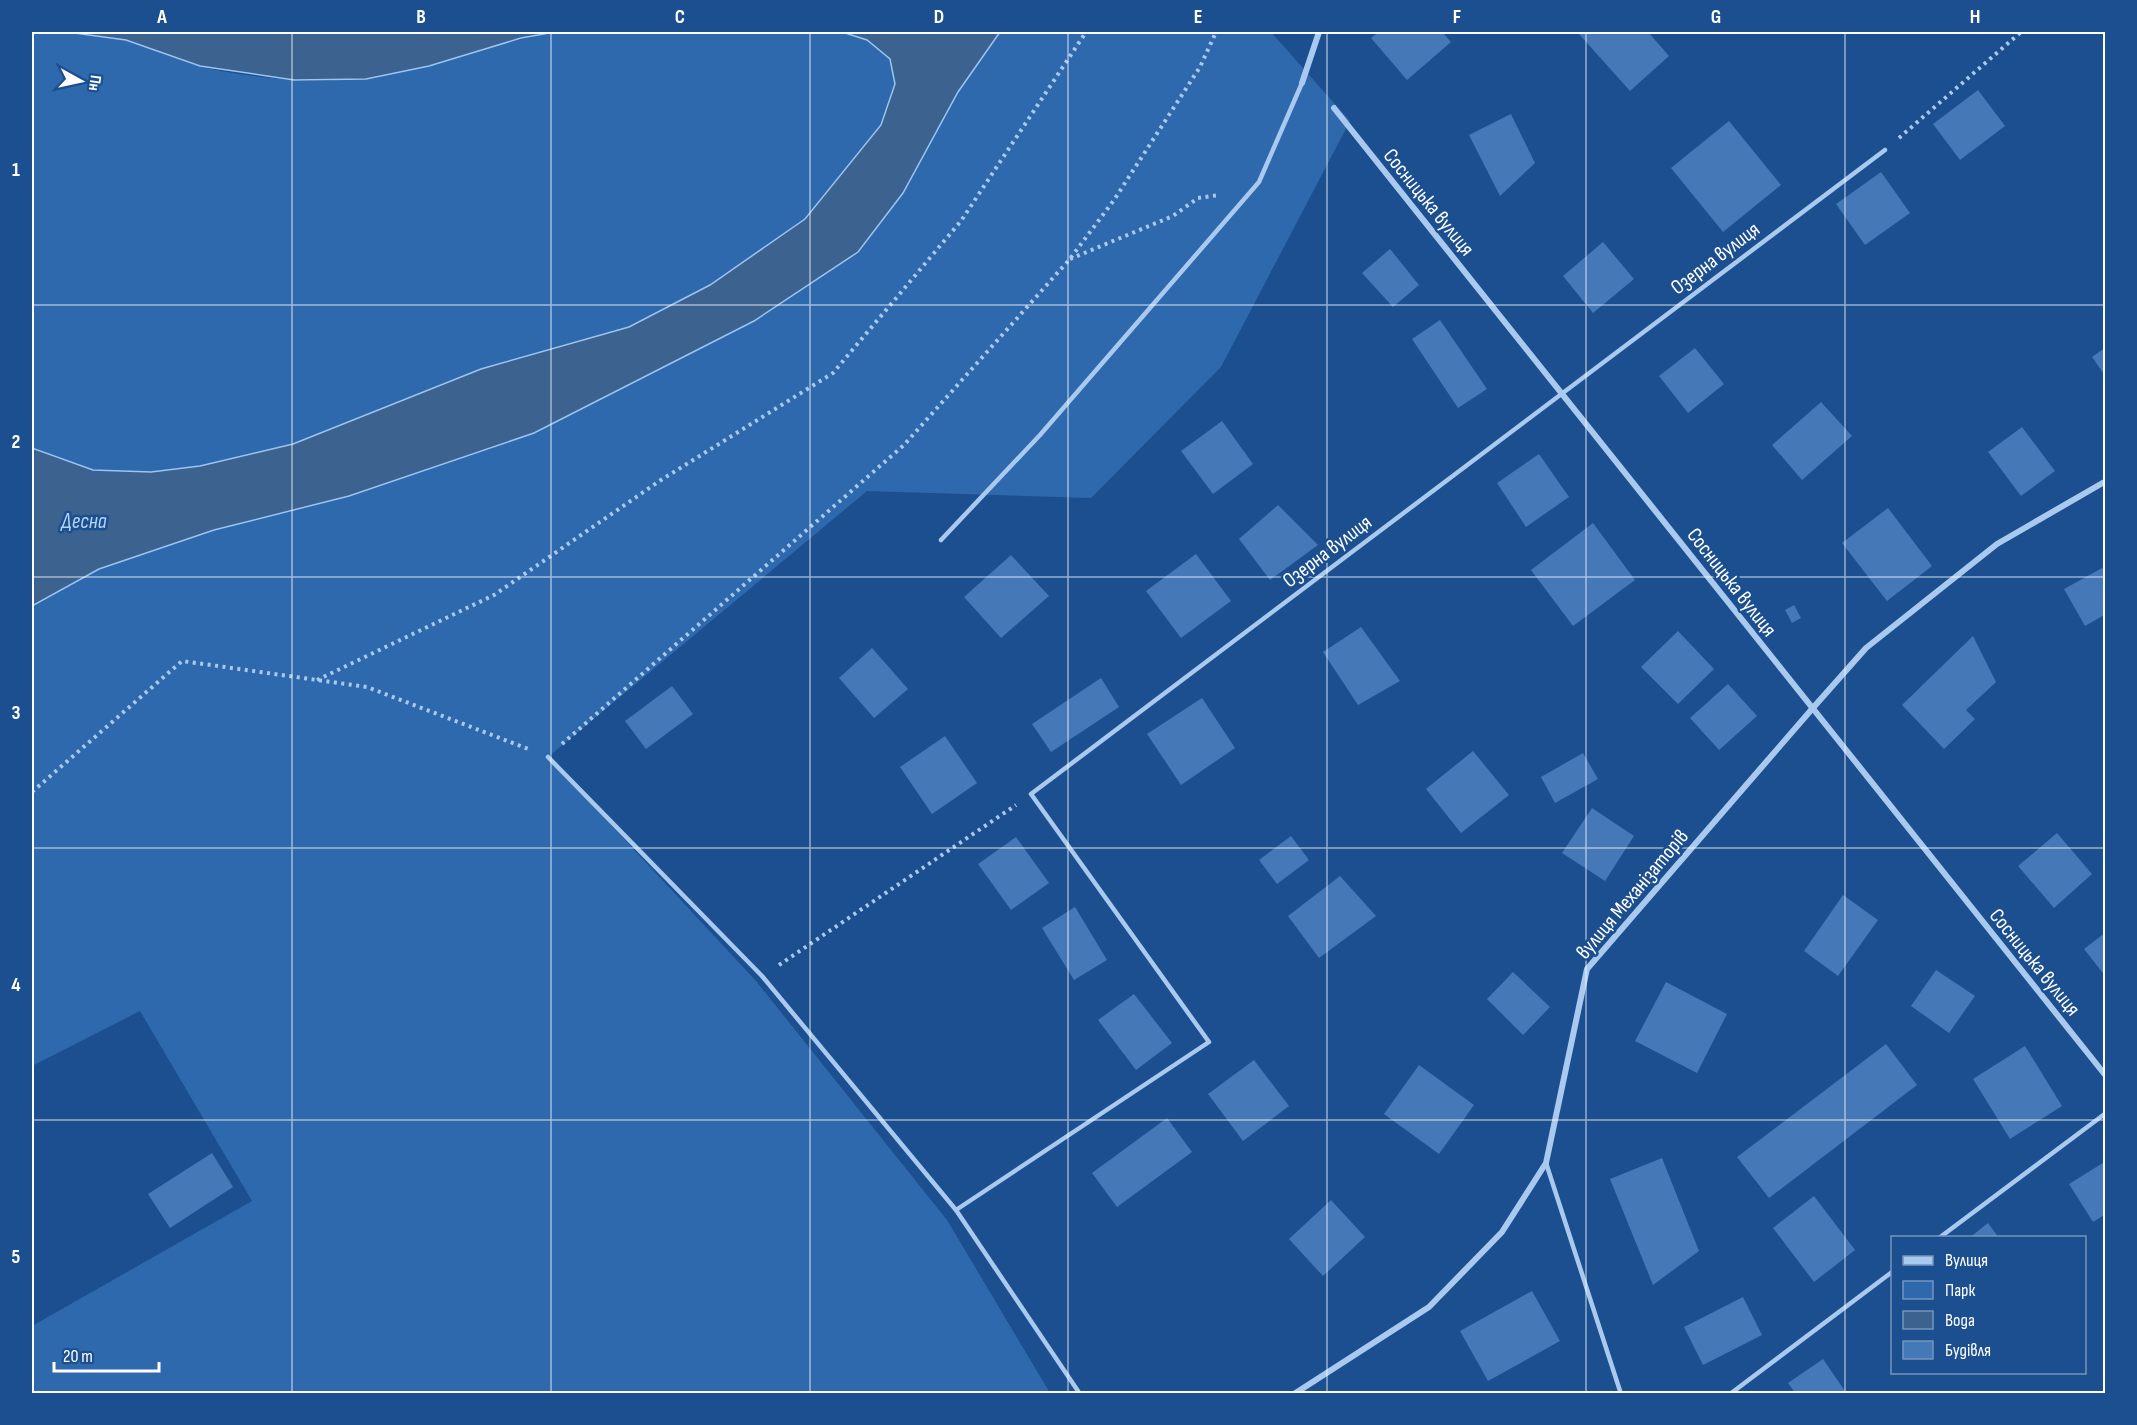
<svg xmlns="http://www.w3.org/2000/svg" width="2137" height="1425" viewBox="0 0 2137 1425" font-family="'Sofia Sans Condensed',sans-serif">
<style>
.green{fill:#2e69ad}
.water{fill:#3c6290;stroke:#9cc4f0;stroke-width:1.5}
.building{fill:#4478b7}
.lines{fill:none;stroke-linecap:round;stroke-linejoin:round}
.path{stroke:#a9c9ee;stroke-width:4;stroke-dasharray:3 4.5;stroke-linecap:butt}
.service{stroke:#a9c9ee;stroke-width:4.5}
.minor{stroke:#a9c9ee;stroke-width:6}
.grid{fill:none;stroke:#fff;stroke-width:1.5;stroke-opacity:0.55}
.labels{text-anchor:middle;stroke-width:5;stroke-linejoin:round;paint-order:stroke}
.street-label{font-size:21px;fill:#fff;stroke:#1b4f8f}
.water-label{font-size:22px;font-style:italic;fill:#b5d3f5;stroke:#1b4f8f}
.neatline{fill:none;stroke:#fff;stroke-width:2}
.grid-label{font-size:20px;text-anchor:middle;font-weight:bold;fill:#fff}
</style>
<rect width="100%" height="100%" fill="#1b4f8f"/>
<g class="green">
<path d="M32,32C63,32 96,32 126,40C151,46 174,59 199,66C226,73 265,78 293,80C385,87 467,48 555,32H842L867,40L890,59L895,84L881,125L805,219L710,285L629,327L481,369L293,444L200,466L151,472L93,470L32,448Z"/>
<polygon points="1000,32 1271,32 1350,121 1221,367 1091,498 867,491 548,757 756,981 947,1220 1050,1393 32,1393 32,1326 252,1201 140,1011 32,1066 32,606 99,569 214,530 349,496 534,433 754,321 958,92"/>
</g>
<g class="water">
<polygon points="67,32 555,32 521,38 429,66 366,79 294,80 200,66 126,40"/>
<polygon points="842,32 1000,32 958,92 903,193 858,252 754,321 534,433 349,496 214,530 99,569 32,606 32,448 93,470 151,472 200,466 293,444 481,369 629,327 710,285 805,219 881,125 895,84 890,59 867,40"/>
</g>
<g class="building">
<polygon points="1379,32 1442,32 1451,42 1407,80 1371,38"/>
<polygon points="1582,32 1648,32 1669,56 1630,91 1579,34"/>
<polygon points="1978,90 2005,126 1960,160 1933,124"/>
<polygon points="1511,114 1535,163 1500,196 1469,135"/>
<polygon points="1729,121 1781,185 1723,232 1671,168"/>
<polygon points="1881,172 1910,213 1865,245 1836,204"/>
<polygon points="1603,242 1634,279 1593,313 1563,276"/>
<polygon points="1390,249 1419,285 1393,307 1362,273"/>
<polygon points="1440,320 1487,389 1458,408 1412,339"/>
<polygon points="2106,347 2106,377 2092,357"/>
<polygon points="1695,348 1724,384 1688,413 1659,376"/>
<polygon points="1821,402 1852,436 1802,480 1772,445"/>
<polygon points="1222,421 1253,464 1213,494 1181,451"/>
<polygon points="2022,427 2055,471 2021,496 1988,452"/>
<polygon points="1539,454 1569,497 1526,527 1497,483"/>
<polygon points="1278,505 1318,545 1270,580 1239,539"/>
<polygon points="1888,508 1932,566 1887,601 1842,543"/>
<polygon points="1593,523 1635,580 1573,626 1531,570"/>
<polygon points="1196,554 1231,601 1181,638 1146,591"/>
<polygon points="1011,555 1049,596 1001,638 964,597"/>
<polygon points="2102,568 2106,574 2106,614 2085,626 2064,589"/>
<polygon points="1794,605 1801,618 1792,623 1785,610"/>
<polygon points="1361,627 1400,681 1358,705 1323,652"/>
<polygon points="1678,631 1714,669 1678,704 1641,667"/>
<polygon points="1973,636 1996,682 1966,710 1975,719 1944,749 1902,705"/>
<polygon points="872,648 908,689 874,718 839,678"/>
<polygon points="1101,678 1119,707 1051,752 1032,724"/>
<polygon points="1728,684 1757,716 1719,750 1690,718"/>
<polygon points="672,686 693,714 646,749 625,721"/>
<polygon points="1202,698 1235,748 1181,785 1147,734"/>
<polygon points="945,736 977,783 932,814 900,767"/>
<polygon points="1473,751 1509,795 1461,833 1426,789"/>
<polygon points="1583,753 1598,779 1555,803 1541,777"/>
<polygon points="1592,808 1634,836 1605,881 1562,853"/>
<polygon points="2057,833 2092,874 2054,908 2018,866"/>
<polygon points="1291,836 1309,860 1277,884 1259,860"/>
<polygon points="1016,837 1049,883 1011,910 978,864"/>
<polygon points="1340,876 1376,916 1319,958 1288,916"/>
<polygon points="1843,895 1878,920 1838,976 1804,951"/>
<polygon points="1075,907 1107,960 1074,980 1042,928"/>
<polygon points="2106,932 2106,977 2084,949"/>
<polygon points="1936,970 1975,996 1949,1033 1911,1006"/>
<polygon points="1513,972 1550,1007 1523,1035 1487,999"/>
<polygon points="1666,982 1727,1014 1697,1073 1635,1041"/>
<polygon points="1134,994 1172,1043 1136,1070 1098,1020"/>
<polygon points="1886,1044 1917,1085 1769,1198 1737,1157"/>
<polygon points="2025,1046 2062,1106 2010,1139 1973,1079"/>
<polygon points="1254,1060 1289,1106 1243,1141 1208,1094"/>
<polygon points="1419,1065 1474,1105 1439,1154 1384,1114"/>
<polygon points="1167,1118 1192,1152 1117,1207 1092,1173"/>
<polygon points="212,1153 233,1187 170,1228 148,1194"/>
<polygon points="1662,1158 1699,1251 1653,1285 1610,1179"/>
<polygon points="2106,1161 2106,1214 2093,1222 2069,1184"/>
<polygon points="1814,1196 1855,1250 1814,1282 1773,1228"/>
<polygon points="1331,1200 1365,1237 1323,1276 1289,1239"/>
<polygon points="1988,1223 1999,1238 1969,1238"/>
<polygon points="1532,1291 1560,1341 1488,1381 1460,1331"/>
<polygon points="1743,1297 1762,1335 1703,1365 1684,1327"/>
<polygon points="1823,1359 1847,1394 1796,1394 1788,1383"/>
</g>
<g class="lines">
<g class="path">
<polyline points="1899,138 2021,32"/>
<polyline points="1070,259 1173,216 1198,198 1219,195"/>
<polyline points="317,680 494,595 661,480 833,373 961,221 1086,32"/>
<polyline points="562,744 904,445 1069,260 1114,200 1200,67 1216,32"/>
<polyline points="32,792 182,661 367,687 531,750"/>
<polyline points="779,965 1016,805"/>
</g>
<g class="service">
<polyline points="941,540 1040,435 1259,182 1302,83"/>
<polyline points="548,757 762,976 956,1210 1080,1394"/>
<polyline points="1546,1163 1621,1394"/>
<polyline points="956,1210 1209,1042 1031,794 1885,150"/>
<polyline points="1939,1238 2106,1113"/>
<polyline points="1730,1394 1892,1272"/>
</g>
<g class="minor">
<polyline points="1302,83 1319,32"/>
<polyline points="1334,108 2106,1076"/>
<polyline points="1294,1394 1429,1307 1502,1232 1546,1163 1587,969 1812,709 1866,648 1997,544 2106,481"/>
</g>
</g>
<path class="grid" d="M292,32V1394M551,32V1394M810,32V1394M1068,32V1394M1327,32V1394M1586,32V1394M1845,32V1394M32,305H2106M32,577H2106M32,848H2106M32,1120H2106"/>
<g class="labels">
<g class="street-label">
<text transform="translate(1429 202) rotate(51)" y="7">Сосницька вулиця</text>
<text transform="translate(1715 258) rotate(-37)" y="7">Озерна вулиця</text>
<text transform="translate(1327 551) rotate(-37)" y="7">Озерна вулиця</text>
<text transform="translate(1732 582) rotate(52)" y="7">Сосницька вулиця</text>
<text transform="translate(1632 894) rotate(-50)" y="7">вулиця Механізаторів</text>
<text transform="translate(2035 962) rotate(51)" y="7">Сосницька вулиця</text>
</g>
<g class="water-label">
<text x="84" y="528">Десна</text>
</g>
</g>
<rect width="2137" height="1425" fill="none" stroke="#1b4f8f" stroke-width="66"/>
<rect x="1891" y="1236" width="195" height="138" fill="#1b4f8f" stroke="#7695bc" stroke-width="1.5"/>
<rect x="1903" y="1256" width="30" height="9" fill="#a9c9ee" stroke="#7695bc" stroke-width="1.5"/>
<text x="1945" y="1266" font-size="18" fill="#ffffff">Вулиця</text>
<rect x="1903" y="1281" width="30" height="18" fill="#2e69ad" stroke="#7695bc" stroke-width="1.5"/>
<text x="1945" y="1296" font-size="18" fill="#ffffff">Парк</text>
<rect x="1903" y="1311" width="30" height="18" fill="#3c6290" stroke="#7695bc" stroke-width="1.5"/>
<text x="1945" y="1326" font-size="18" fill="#ffffff">Вода</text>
<rect x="1903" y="1341" width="30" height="18" fill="#4478b7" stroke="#7695bc" stroke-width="1.5"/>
<text x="1945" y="1356" font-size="18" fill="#ffffff">Будівля</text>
<g transform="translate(81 81) rotate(98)" stroke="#1b4f8f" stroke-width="4.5" paint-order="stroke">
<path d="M0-4.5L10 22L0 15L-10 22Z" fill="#ffffff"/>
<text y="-9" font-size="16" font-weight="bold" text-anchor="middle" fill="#ffffff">Пн</text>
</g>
<path d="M54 1362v9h105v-9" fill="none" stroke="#ffffff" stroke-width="3"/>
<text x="63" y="1362" font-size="18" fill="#ffffff" stroke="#1b4f8f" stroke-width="4.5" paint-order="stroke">20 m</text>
<rect x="33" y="33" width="2071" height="1359" class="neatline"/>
<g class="grid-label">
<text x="162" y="23">A</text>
<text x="421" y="23">B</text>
<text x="680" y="23">C</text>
<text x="939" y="23">D</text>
<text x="1198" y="23">E</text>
<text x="1457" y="23">F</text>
<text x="1716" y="23">G</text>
<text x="1975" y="23">H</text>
<text x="16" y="176">1</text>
<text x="16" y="448">2</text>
<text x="16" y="719">3</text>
<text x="16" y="991">4</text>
<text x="16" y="1263">5</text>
</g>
</svg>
